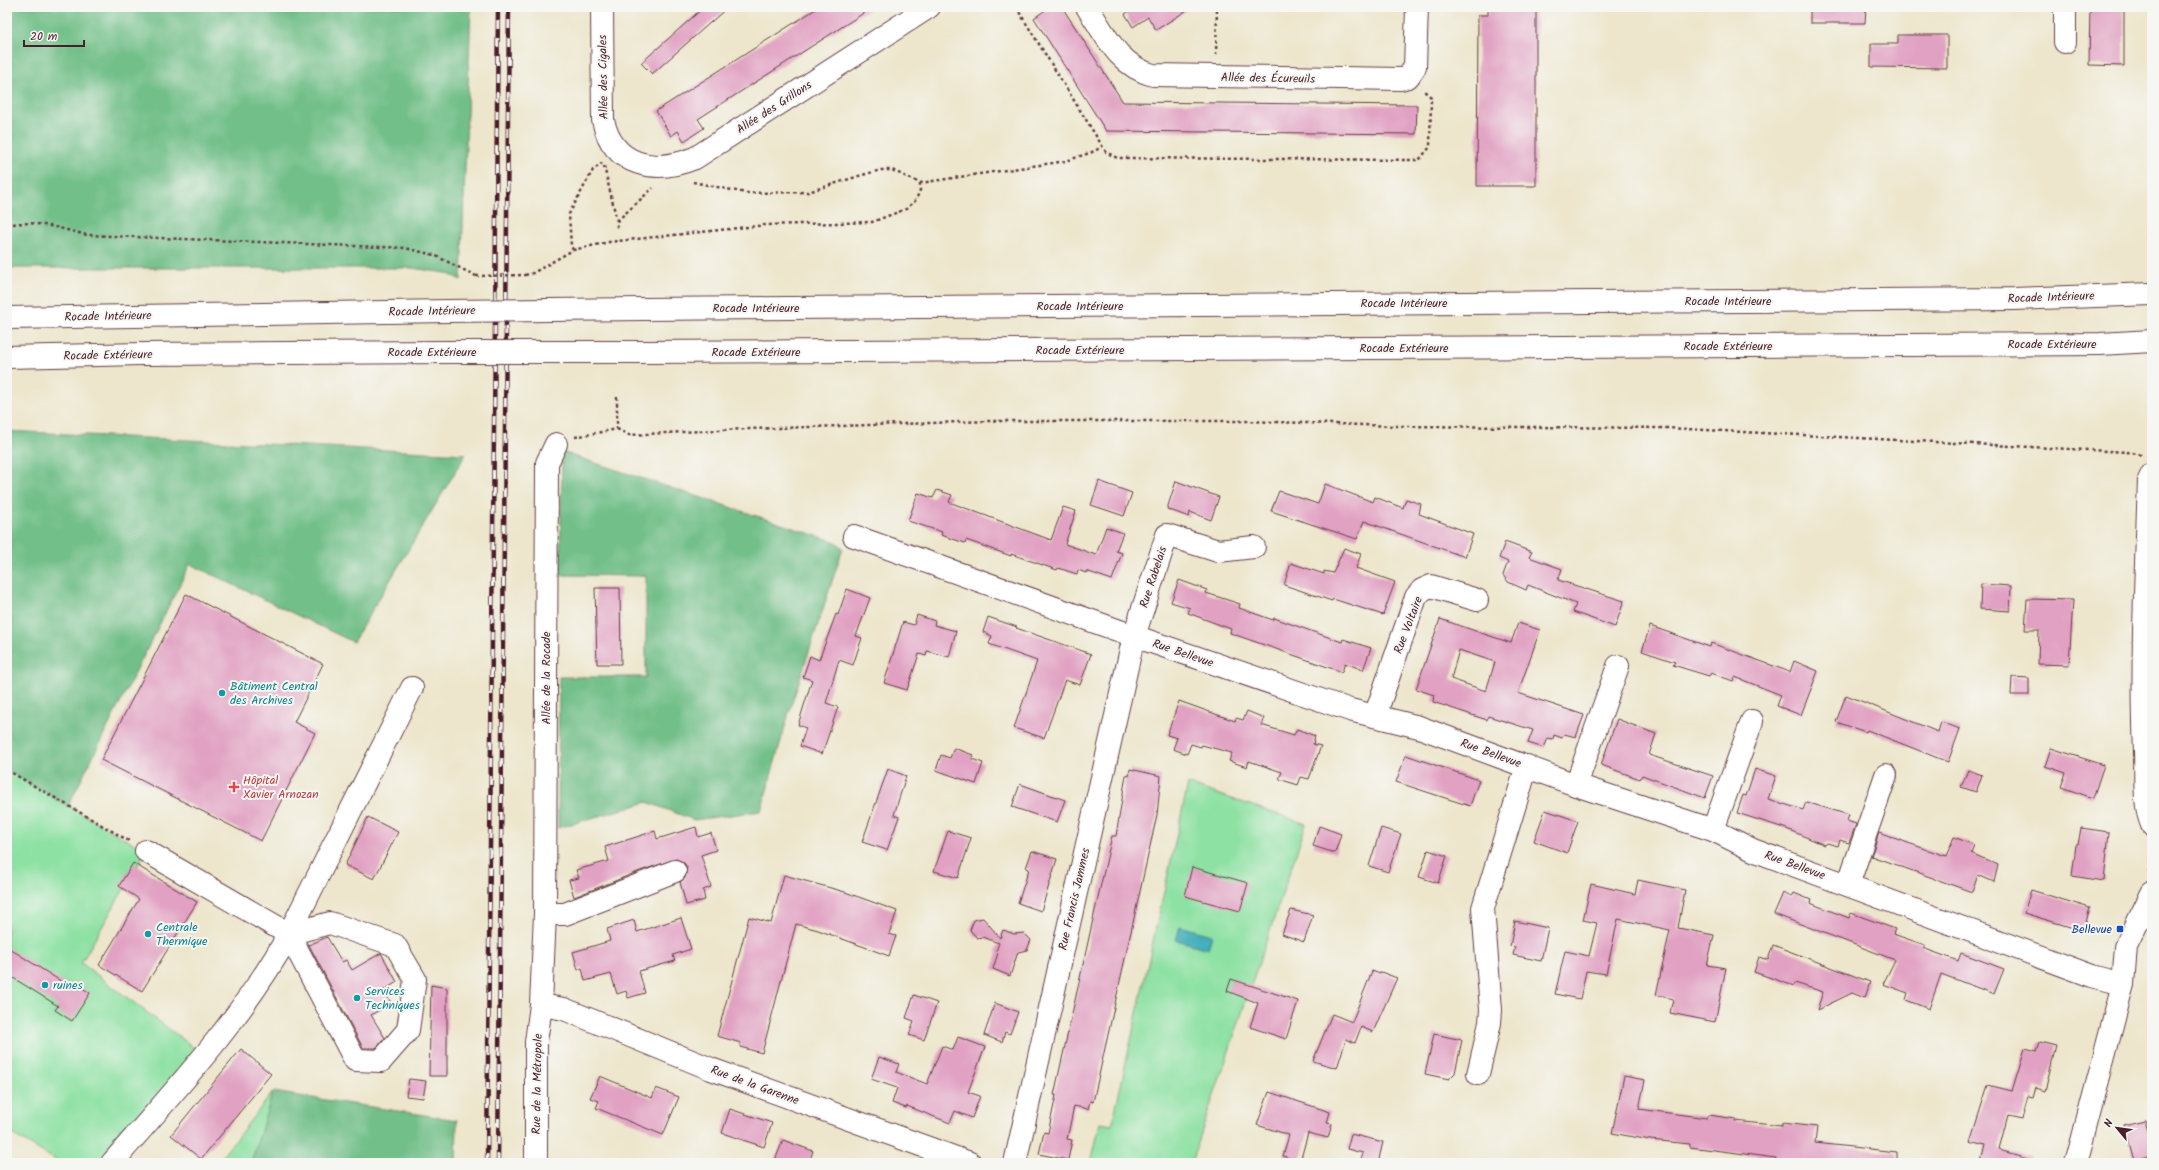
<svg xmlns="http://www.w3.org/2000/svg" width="2159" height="1170" viewBox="0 0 2159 1170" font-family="Kalam,sans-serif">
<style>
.green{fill:#8de1a3;stroke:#6c8067}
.forest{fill:#72bf89;stroke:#5e6f5a}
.water{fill:#3babb7;stroke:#426571}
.building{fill:#e1a1c2;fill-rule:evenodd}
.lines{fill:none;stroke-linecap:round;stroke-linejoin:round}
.minor-casing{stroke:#623d43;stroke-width:24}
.highway-casing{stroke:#623d43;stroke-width:24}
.path{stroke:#623d43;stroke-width:2.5;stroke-dasharray:3 3;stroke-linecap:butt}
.minor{stroke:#fff;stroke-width:22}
.highway{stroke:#fff;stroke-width:22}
.rail-casing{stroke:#4a1f2b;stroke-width:4.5}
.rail{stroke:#f6f6f2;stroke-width:3;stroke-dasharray:9;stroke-linecap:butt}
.highway-bridge-casing{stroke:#623d43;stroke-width:24;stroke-linecap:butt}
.path-bridge{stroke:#623d43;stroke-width:2.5;stroke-dasharray:3 3;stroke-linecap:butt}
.highway-bridge{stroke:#fff;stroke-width:22}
.culture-dot{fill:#0f9aa8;stroke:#f6f6f2;stroke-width:1.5}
.health-dot{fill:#e0444e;stroke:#f6f6f2;stroke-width:1.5}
.transit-dot{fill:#1a4fb4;stroke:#f6f6f2;stroke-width:1.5}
.labels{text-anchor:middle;stroke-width:4;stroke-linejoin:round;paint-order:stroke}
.street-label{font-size:12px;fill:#4a1f2b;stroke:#f6f6f2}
.culture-label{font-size:12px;fill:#0d838f;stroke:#f6f6f2;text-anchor:start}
.health-label{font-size:12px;fill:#be3a42;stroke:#f6f6f2;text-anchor:start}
.transit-label{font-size:12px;fill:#164399;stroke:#f6f6f2;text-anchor:end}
</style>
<rect width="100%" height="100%" fill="#f6f6f2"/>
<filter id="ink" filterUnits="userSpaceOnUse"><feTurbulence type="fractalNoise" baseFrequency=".025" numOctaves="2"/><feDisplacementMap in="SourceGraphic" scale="8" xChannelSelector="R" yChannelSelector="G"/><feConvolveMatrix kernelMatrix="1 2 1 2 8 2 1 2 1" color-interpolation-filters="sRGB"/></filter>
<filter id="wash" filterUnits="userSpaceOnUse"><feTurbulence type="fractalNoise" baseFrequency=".012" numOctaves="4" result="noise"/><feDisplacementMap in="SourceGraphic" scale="16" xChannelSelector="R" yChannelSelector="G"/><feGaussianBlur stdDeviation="0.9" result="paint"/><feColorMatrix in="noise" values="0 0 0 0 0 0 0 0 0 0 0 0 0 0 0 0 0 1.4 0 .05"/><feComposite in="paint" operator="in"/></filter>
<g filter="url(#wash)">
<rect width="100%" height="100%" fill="#ede6cc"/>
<g class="green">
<polygon points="7,770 146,851 81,963 205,1056 112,1163 61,1163 7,1131"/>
<polygon points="1188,784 1306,824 1191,1163 1091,1163 1100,1123 1112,1125"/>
<polygon points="273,1092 251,1163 217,1163"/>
</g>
<g class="forest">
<polygon points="7,7 471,7 461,280 446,273 411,268 7,268"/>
<polygon points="7,431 466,454 353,642 190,564 68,806 7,770"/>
<polygon points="562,452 836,542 843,548 790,709 761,811 694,820 647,802 558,828 559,677 646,677 646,576 560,575"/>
<polygon points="273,1092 457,1120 456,1163 251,1163"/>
</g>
<polygon class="water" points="1180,926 1212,935 1208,949 1176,940"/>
<g id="blocks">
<g class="building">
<polygon points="704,7 728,7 652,74 641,63"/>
<polygon points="819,7 873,7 698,119 704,128 684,141 678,131 671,136 656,111"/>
<polygon points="1050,7 1062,7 1123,102 1417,105 1416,134 1106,131 1034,18"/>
<polygon points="1135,7 1192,7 1156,30 1148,17 1133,27 1125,14"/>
<polygon points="1488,7 1536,7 1536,186 1477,186 1478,15 1488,15"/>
<polygon points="1810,7 1866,7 1865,23 1810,23"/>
<polygon points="2090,7 2124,7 2124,66 2089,65"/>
<polygon points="1898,35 1947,35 1947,68 1871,67 1871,44 1898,44"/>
<polygon points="1099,481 1132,493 1124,516 1091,505"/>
<polygon points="1176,481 1219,497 1211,520 1190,512 1189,517 1167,509"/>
<polygon points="1325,484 1373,502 1375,497 1403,508 1406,499 1421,504 1419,514 1473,534 1465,557 1364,521 1357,539 1271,511 1279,491 1318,504"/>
<polygon points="937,490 952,495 949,502 1051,540 1063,507 1076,511 1065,544 1096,555 1106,527 1123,533 1116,551 1122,553 1112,580 1086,571 1086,573 1078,570 1077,574 1058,568 1057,570 1011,554 1011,556 966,540 965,543 941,535 942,532 908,521 918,493 933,498"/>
<polygon points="1505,542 1532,552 1529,557 1562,569 1558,580 1624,601 1615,627 1573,612 1576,604 1528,585 1526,590 1508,582 1503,575 1508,562 1499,558"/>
<polygon points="1344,548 1361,554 1356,568 1395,582 1383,615 1333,599 1332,601 1284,585 1291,563 1324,574 1324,571 1333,573"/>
<polygon points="1179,580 1207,590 1206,593 1240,604 1239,608 1273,620 1274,618 1342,642 1343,639 1371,648 1363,670 1345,663 1342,672 1230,633 1231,629 1188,613 1190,608 1171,602"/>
<polygon points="1981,584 2011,586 2010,611 1980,609"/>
<polygon points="595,588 620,588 621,664 597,664"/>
<polygon points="847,589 870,598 856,636 862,638 853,665 839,660 826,703 838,707 822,754 800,746 806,728 798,725 812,680 803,677 810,656 819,660 836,614 838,615"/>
<polygon points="186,594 323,664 294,722 315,733 261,841 101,760"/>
<polygon points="2027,599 2073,600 2069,665 2038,664 2039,630 2025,630"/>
<polygon points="917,615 935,621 934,625 956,631 949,657 927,651 926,656 919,654 907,690 884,683 903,622 914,625"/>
<polygon points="988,617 1017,627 1016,628 1091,654 1080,685 1065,680 1044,738 1014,728 1037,661 989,644 992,636 983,632"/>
<path d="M1440,619L1511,643L1518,623L1540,630L1518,693L1584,715L1576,737L1564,734L1562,738L1554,735L1553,739L1548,738L1544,748L1528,743L1533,730L1488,716L1487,720L1433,702L1434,695L1416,689ZM1459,650L1495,662L1486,691L1451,679Z"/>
<polygon points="1650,626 1710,647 1711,643 1790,672 1794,661 1818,671 1801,715 1777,706 1781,695 1735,677 1733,681 1711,673 1709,676 1673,665 1675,662 1642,651"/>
<polygon points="2012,677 2029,678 2029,695 2011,695"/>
<polygon points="1846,695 1938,732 1941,722 1960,729 1948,762 1867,730 1866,732 1836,722"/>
<polygon points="1179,701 1235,721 1236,718 1243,720 1247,711 1264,718 1261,725 1294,735 1297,729 1315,736 1313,744 1321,746 1309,779 1301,777 1298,785 1279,779 1282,772 1249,761 1247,767 1229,761 1232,753 1202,745 1201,747 1191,744 1187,754 1173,749 1177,738 1167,735"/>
<polygon points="1617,719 1656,734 1649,755 1713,776 1705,798 1642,775 1640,779 1601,765"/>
<polygon points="954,748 973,755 972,759 983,763 976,784 936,770 941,755 950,758"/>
<polygon points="2051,748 2104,765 2093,798 2061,787 2066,773 2045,766"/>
<polygon points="1406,755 1479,780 1470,806 1396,782"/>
<polygon points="888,769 906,776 894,815 899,817 887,850 862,842"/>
<polygon points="1130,769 1161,776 1157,815 1093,1102 1090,1101 1088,1109 1074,1106 1067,1139 1072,1140 1068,1160 1039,1154 1044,1132 1048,1133 1056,1095 1054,1095 1096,906 1112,836 1116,836 1126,775 1129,776"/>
<polygon points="1755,769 1776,776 1768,799 1803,810 1806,802 1849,815 1847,821 1856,824 1849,843 1840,840 1838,846 1827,843 1825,845 1784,828 1737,813 1743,795 1746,796"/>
<polygon points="1968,770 1982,775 1976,792 1961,787"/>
<polygon points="1020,784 1065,800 1057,822 1012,807"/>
<polygon points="1545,810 1578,821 1567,853 1534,841"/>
<polygon points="368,817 398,832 374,879 345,865"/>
<polygon points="1319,826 1341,834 1335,853 1313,846"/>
<polygon points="696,827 698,837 711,833 716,850 701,855 711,887 703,890 705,900 686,905 680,882 685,878 687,867 683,862 676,859 640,871 574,897 569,880 579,878 576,870 609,861 605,847 655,831 657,839"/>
<polygon points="1381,828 1401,834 1388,872 1369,866"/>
<polygon points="2081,828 2109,832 2104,881 2072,876 2076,845 2078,845"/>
<polygon points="948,831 971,838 958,878 934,871"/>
<polygon points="1879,833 1946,856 1954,837 1974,845 1971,853 1998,865 1994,882 1978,875 1972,892 1871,856"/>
<polygon points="1428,850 1447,856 1438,883 1419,877"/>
<polygon points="1032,851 1057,859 1041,911 1018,903 1029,869 1026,868"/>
<polygon points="133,863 197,902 142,991 99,965 139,899 119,886"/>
<polygon points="1192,867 1248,883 1240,911 1185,896"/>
<polygon points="784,875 845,892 897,911 889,934 896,936 889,956 818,930 796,924 762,1053 740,1047 741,1043 717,1036 749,917 771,923"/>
<polygon points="1638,880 1685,890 1678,928 1714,935 1707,965 1726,968 1715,1022 1670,1013 1673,999 1656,995 1670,930 1618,919 1606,974 1586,971 1580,999 1555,994 1565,951 1589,956 1597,923 1583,920 1591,884 1635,894"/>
<polygon points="2031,890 2090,908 2083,931 2024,913"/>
<polygon points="1783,893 1792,897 1794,893 1811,900 1810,903 1849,918 1851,913 1879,923 1895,929 1893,934 1925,945 1923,948 1958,961 1961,953 2004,969 1994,994 1941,974 1929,1009 1906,1000 1908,993 1883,984 1895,960 1774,914"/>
<polygon points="1291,910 1313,915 1304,942 1282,934"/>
<polygon points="681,918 691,949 673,955 675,961 639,971 645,993 628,998 626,991 617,994 611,974 585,981 582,968 578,970 573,952 610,941 607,929 634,920 637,932"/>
<polygon points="983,918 1000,938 1003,930 1014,934 1024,933 1031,940 1027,950 1018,952 1010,976 993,969 998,953 996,951 999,943 982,937 977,938 970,930 974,920"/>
<polygon points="1515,921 1548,928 1541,961 1513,955 1515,947 1510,946"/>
<polygon points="327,937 342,962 346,960 352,970 381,953 397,982 384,990 391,1003 371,1015 385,1038 376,1048 363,1048 309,945"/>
<polygon points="1773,945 1870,982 1865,998 1852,993 1817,1010 1823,992 1795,983 1794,986 1754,972 1759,957 1768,960"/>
<polygon points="7,947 70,987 73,982 90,993 72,1021 55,1010 58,1006 7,974"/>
<polygon points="1372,971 1380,974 1381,972 1397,978 1373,1032 1361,1027 1355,1043 1346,1039 1337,1068 1313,1061 1332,1014 1352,1022"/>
<polygon points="1231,979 1298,1001 1286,1039 1250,1027 1258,1003 1227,991"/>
<polygon points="431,985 447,988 447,1076 429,1076"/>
<polygon points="914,995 937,1003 924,1040 909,1035 914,1021 906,1018"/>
<polygon points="995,1003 1018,1012 1010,1034 1005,1032 1002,1042 984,1035"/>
<polygon points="1434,1034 1462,1040 1455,1073 1449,1079 1425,1074"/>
<polygon points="958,1037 985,1047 968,1092 980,1096 972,1118 955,1111 950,1123 907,1106 906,1108 892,1103 897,1088 871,1079 879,1057 899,1064 896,1072 927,1084 942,1046 953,1050"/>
<polygon points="2040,1042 2056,1046 2045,1090 2036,1087 2033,1098 2028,1097 2022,1118 2008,1115 1999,1149 2031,1158 2030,1163 1981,1163 1985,1146 1970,1142 1988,1085 2012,1091 2025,1048 2037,1051"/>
<polygon points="241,1049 271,1074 201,1159 171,1135"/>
<polygon points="600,1076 652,1098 656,1088 679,1097 663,1135 596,1108 599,1101 590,1098"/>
<polygon points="1624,1076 1645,1080 1639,1109 1707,1118 1709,1115 1736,1119 1735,1121 1782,1126 1782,1123 1817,1127 1815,1143 1897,1152 1897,1163 1775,1163 1776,1158 1690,1147 1690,1144 1650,1140 1612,1133"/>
<polygon points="409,1079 426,1081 423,1098 406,1096"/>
<polygon points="1269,1092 1330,1112 1327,1123 1332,1124 1328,1138 1308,1133 1300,1162 1283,1156 1289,1135 1257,1125"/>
<polygon points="730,1109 772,1123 764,1147 722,1133"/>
<polygon points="2146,1120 2152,1143 2152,1157 2134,1162 2124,1125"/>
<polygon points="1351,1134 1383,1142 1378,1163 1360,1163 1363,1153 1347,1149"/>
<polygon points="783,1140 813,1151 809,1163 774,1163"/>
</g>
</g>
</g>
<g filter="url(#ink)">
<use href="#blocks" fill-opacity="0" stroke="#623d43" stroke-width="1"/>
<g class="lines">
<defs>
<g id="minor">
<path d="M602,7L603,120C613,167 655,174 695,158L929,7"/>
<path d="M1087,7C1106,35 1118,66 1153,75L1401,79L1408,77L1415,67L1417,7"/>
<polyline points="2065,42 2065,7"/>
<path d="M2152,474L2149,480C2146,570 2141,662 2145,752C2146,775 2143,804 2152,825"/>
<polyline points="854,536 1134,636 1350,710 1419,727 1576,785 1713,830 1753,850 2092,976 2123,984"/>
<polyline points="1375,716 1416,597 1422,590 1431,586 1477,600"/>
<polyline points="1576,785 1618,666"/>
<polyline points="1713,830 1752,721"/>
<polyline points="146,851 289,934 355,1060 381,1061 408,1030 415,979 395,945 330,923 289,934"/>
<polyline points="1848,885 1886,775"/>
<polyline points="545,914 565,914 675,871"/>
<polyline points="541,1005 564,1009 711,1069 970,1163"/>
<polyline points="1478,1074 1490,1023 1491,1010 1483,908 1527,766"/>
<path d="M112,1163C175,1090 242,1019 289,934L412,688"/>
<polyline points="536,1163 536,1042 541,1005 545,914 547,463 556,444"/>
<polyline points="1015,1163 1134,636 1167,535 1218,551 1254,547"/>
<polyline points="2076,1163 2123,984 2126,946 2152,893"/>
</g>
<g id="highway">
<polyline points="643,309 2014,299 2152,294"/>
<polyline points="7,318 448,311"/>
<polyline points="647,352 2100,344 2152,341"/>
<polyline points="7,357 142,354 449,352"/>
</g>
</defs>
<use href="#minor" class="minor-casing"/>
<use href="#highway" class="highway-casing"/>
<g class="path">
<polyline points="1016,7 1106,152 1117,158 1419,160 1430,147 1431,97 1424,91"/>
<polyline points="1216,55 1217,7"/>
<polyline points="604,166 617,221 617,230"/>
<polyline points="693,182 746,193 808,192 862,175 881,170 892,170 920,183 1066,161 1095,151 1102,146"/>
<polyline points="617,221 653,188"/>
<path d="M7,225C34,219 61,229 87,235L405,248L434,255L476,276"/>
<polyline points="573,250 571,246 569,214 593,170 602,163"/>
<polyline points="525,275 533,273 573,250 609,242 766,225 872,222 906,209 916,200 920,190 920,183"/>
<polyline points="617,429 629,435 719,430 991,421 1245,421 1394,426 1667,428 2127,452 2142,455"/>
<polyline points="575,437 617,429 617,397"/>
<polyline points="7,770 129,841"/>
<polyline points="2149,873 2152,860"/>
</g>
<use href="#minor" class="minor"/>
<use href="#highway" class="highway"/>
<defs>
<g id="rail">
<polyline points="487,1163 498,7"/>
<polyline points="498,1163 509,7"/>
</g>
</defs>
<use href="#rail" class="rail-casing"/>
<use href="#rail" class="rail"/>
<defs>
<g id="highway-bridge">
<polyline points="448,311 643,309"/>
<polyline points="449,352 647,352"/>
</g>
</defs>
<use href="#highway-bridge" class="highway-bridge-casing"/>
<polyline class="path-bridge" points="476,276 525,275"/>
<use href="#highway-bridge" class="highway-bridge"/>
</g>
</g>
<g class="culture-dot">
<circle cx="222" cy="693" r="4"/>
<circle cx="148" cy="934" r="4"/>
<circle cx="45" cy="985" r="4"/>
<circle cx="357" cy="998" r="4"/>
</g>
<path class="health-dot" d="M232 781h4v4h4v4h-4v4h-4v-4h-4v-4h4z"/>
<rect class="transit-dot" x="2116" y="925" width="8" height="8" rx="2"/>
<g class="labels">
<g class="street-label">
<text transform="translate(603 77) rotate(-91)" y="4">Allée des Cigales</text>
<text transform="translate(1268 78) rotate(1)" y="4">Allée des Écureuils</text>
<text transform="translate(774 107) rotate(-33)" y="4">Allée des Grillons</text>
<text transform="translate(2051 297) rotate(-2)" y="4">Rocade Intérieure</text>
<text x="1728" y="305">Rocade Intérieure</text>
<text x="1404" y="307">Rocade Intérieure</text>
<text x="1080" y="310">Rocade Intérieure</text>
<text x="756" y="312">Rocade Intérieure</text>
<text transform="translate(432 311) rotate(-1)" y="4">Rocade Intérieure</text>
<text transform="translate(108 316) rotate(-1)" y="4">Rocade Intérieure</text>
<text x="2052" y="348">Rocade Extérieure</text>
<text x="1728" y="350">Rocade Extérieure</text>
<text x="1404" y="352">Rocade Extérieure</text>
<text x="1080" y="354">Rocade Extérieure</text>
<text x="432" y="356">Rocade Extérieure</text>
<text x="756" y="356">Rocade Extérieure</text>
<text transform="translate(108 355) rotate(-1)" y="4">Rocade Extérieure</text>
<text transform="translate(1153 577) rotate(-72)" y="4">Rue Rabelais</text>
<text transform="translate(1408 625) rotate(-69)" y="4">Rue Voltaire</text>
<text transform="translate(1183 653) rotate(19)" y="4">Rue Bellevue</text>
<text transform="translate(546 678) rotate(-90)" y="4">Allée de la Rocade</text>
<text transform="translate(1491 753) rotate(20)" y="4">Rue Bellevue</text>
<text transform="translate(1795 865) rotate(20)" y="4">Rue Bellevue</text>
<text transform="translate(1074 899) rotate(-77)" y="4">Rue Francis Jammes</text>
<text transform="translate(537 1084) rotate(-89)" y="4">Rue de la Métropole</text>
<text transform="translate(755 1085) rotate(20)" y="4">Rue de la Garenne</text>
</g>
<g class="culture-label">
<text x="230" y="690">Bâtiment Central<tspan x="230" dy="14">des Archives</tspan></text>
<text x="156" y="931">Centrale<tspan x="156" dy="14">Thermique</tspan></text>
<text x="53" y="989">ruines</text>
<text x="365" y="995">Services<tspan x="365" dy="14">Techniques</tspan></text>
</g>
<g class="health-label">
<text x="243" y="784">Hôpital<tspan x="243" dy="14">Xavier Arnozan</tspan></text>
</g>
<g class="transit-label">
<text x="2112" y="933">Bellevue</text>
</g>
</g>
<rect width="2159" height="1170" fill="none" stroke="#f6f6f2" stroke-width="24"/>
<g transform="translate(2117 1128) rotate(299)" stroke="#f6f6f2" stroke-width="3" paint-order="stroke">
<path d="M0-3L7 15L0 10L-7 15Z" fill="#4a1f2b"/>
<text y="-6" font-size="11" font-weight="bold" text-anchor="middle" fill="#4a1f2b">N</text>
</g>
<path d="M24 40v6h60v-6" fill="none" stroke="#4a1f2b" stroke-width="2"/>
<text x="30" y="40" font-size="12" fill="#4a1f2b" stroke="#f6f6f2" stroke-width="3" paint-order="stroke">20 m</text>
</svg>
